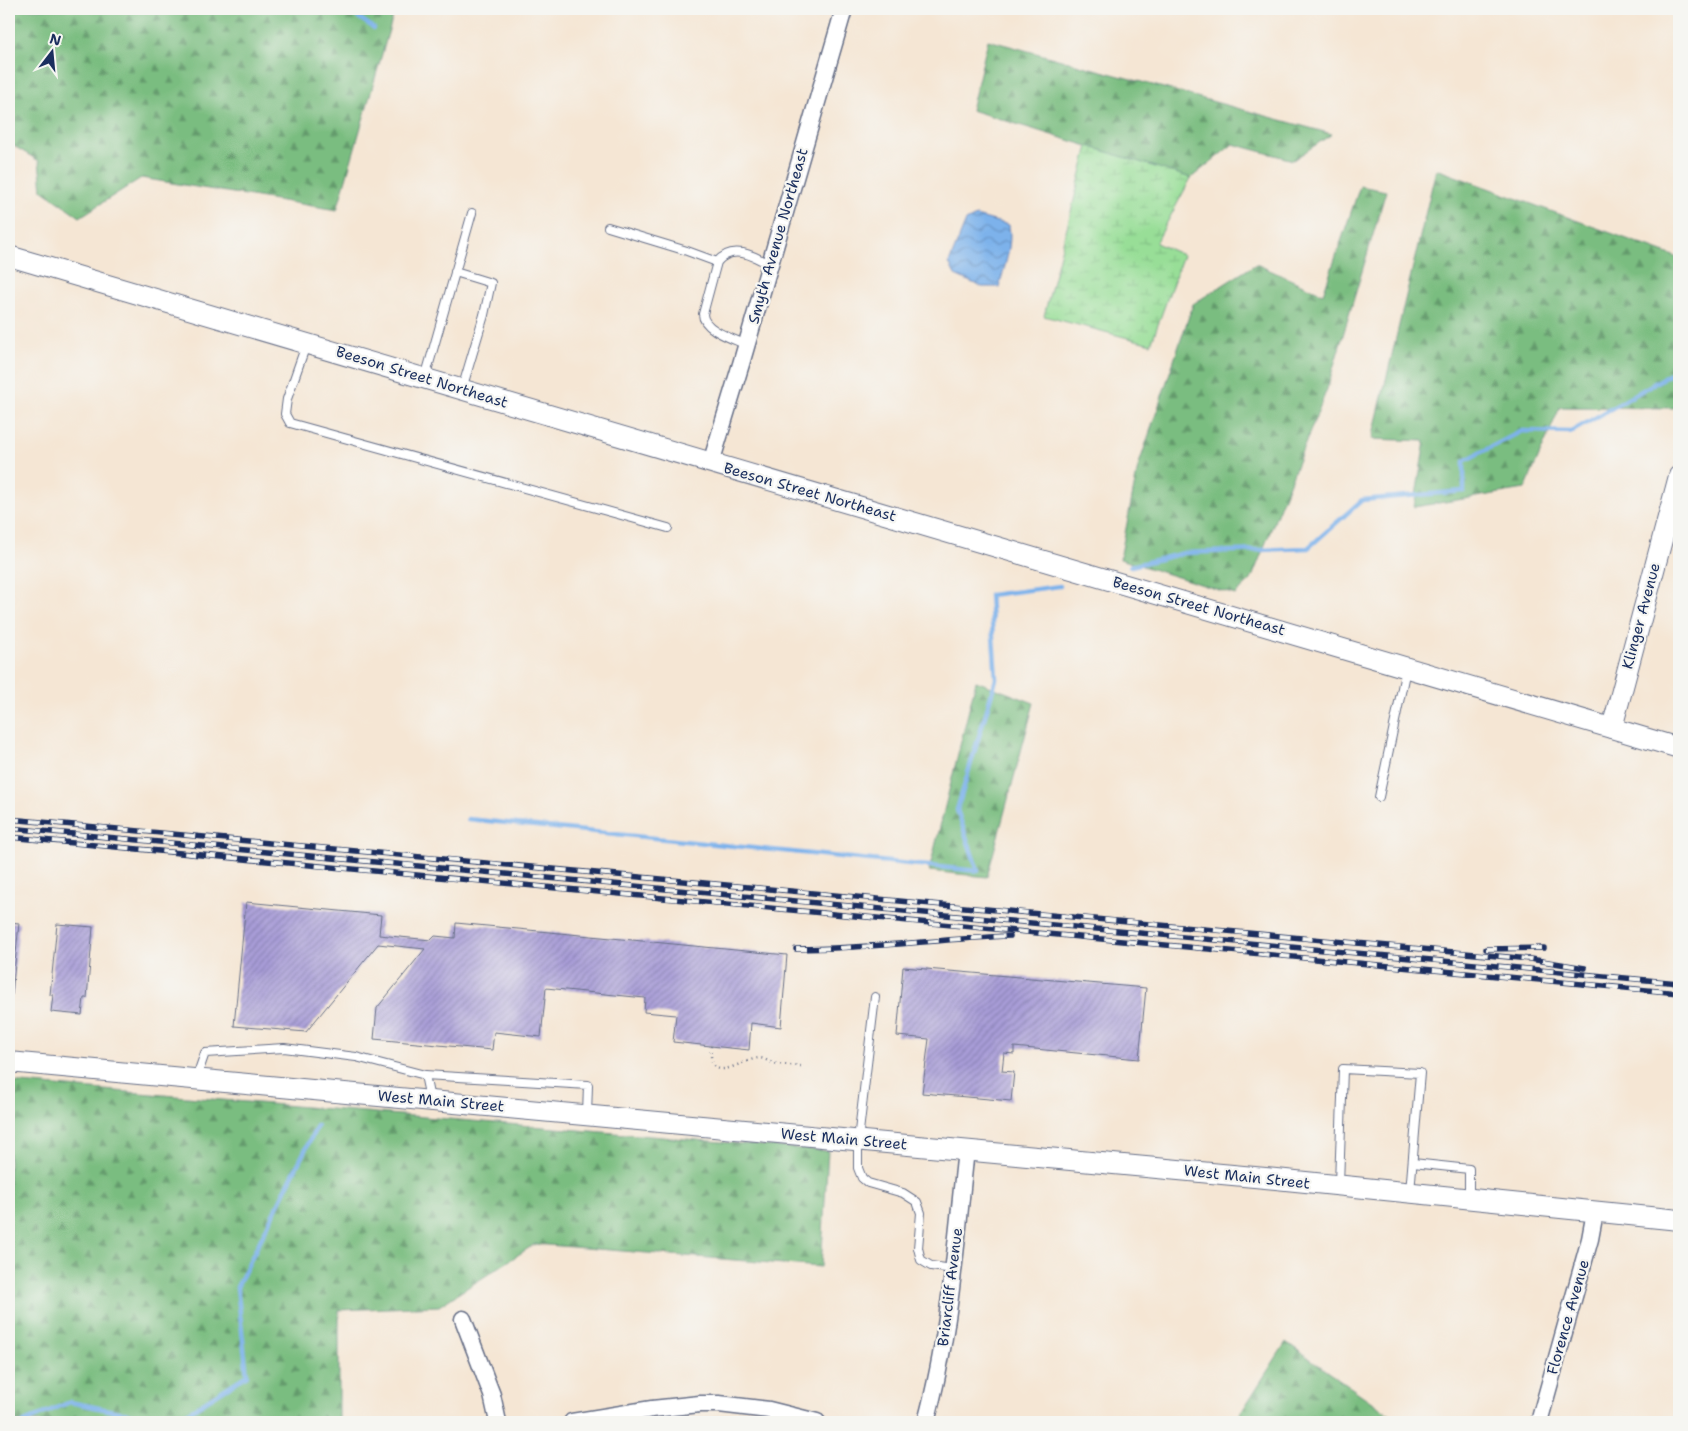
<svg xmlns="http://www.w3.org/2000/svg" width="1688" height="1431" viewBox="0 0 1688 1431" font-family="'Shantell Sans',sans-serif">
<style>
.forest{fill:url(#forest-firs);stroke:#4a766f}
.wetland{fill:url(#wetland-marsh);stroke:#5a867a}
.water{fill:url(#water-waves);stroke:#4c70a4}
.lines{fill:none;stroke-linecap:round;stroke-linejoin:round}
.stream{stroke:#7db2eb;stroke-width:4.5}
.building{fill:url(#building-hatch)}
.service-casing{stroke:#676f87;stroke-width:10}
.minor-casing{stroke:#676f87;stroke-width:19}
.tertiary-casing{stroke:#676f87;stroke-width:22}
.path{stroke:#676f87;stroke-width:2.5;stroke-dasharray:1 4;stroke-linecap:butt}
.service{stroke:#fff;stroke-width:8}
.minor{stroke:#fff;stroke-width:16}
.tertiary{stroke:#fff;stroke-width:20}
.rail-casing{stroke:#1b2f5e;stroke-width:5.5}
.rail{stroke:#f6f6f2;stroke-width:4;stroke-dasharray:11;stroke-linecap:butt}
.labels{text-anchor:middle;stroke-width:4.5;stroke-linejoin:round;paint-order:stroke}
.street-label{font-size:15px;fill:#1b2f5e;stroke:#f6f6f2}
</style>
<defs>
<pattern id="forest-firs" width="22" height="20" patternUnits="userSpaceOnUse" patternTransform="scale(1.25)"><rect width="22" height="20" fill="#7abd80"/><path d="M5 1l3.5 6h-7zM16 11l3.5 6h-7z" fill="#639a6c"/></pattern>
<pattern id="wetland-marsh" width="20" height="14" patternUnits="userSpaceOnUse" patternTransform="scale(1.25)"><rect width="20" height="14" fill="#98de97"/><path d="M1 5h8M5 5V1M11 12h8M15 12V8" fill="none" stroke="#82bf85"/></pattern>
<pattern id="water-waves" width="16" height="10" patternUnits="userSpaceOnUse" patternTransform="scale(1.25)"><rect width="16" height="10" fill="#7db2eb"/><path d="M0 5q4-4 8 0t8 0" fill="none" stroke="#6691c2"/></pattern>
<pattern id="building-hatch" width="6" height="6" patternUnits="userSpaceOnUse" patternTransform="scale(1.25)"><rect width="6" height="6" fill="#a89cd7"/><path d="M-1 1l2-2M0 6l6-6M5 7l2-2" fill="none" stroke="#8880b2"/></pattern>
</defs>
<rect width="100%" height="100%" fill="#f6f6f2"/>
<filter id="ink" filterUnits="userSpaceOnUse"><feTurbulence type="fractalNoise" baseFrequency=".02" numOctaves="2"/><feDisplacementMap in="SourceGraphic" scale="10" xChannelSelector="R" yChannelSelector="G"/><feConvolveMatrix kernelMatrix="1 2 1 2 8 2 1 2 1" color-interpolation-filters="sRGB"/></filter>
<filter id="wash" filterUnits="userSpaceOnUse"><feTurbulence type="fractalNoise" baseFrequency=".0096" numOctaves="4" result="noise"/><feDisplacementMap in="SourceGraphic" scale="20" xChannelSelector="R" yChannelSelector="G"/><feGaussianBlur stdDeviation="1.12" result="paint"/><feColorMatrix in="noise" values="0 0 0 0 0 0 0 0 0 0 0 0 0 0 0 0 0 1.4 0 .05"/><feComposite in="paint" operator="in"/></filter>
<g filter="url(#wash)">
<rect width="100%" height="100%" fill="#f5e6d4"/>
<g class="forest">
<polygon points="9,9 395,9 337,210 141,178 80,217 42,190 39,161 9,143 9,138 13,128 9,126"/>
<polygon points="988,40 1332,134 1293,160 1233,144 1191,178 971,110"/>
<polygon points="1436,169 1679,258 1679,408 1560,407 1525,489 1414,507 1425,441 1372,439"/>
<polygon points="1360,186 1386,191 1327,389 1251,580 1235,595 1120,559 1138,467 1193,304 1256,264 1323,294"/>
<polygon points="976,681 1034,703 987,877 929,871"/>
<polygon points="9,1082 828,1151 821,1267 535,1244 439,1306 339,1310 339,1422 9,1422"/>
<polygon points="1286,1342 1393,1417 1392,1422 1235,1422"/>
</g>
<polygon class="wetland" points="1088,146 1191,178 1156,243 1183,255 1151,344 1044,316"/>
<path class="water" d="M976,216L1009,225C1013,245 1004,268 999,287H982L955,275L949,263L966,221Z"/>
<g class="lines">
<g class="stream">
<polyline points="346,9 374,28"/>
<polyline points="1131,566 1184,553 1308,548 1362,500 1464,491 1464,461 1522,431 1571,432 1679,369"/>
<polyline points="468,819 978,871 957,810 996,679 990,595 1060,586"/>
<polyline points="24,1422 70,1402 167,1422"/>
<polyline points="173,1422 247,1375 237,1287 317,1126"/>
</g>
</g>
<g id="blocks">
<g class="building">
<polygon points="246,902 381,915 379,935 431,940 435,936 455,938 456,923 787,955 781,1027 751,1023 749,1050 673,1042 676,1015 644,1012 645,998 546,988 541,1037 494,1032 492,1050 374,1039 377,1008 425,949 378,944 306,1032 234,1026"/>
<polygon points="9,922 19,923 12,995 9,995"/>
<polygon points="57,924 93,927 87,998 84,998 82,1015 51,1012 53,995 50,995"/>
<polygon points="903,967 1146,988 1139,1059 1014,1047 1014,1054 1004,1053 1002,1071 1014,1072 1011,1101 922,1093 929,1039 897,1036"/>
</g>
</g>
</g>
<g filter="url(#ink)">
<use href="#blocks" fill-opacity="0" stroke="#676f87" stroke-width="1"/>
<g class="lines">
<defs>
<g id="service">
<polyline points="608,227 687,251 717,262"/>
<polyline points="455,272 491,283 484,315 462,389"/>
<polyline points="306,345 287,399 285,414 290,423 668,528"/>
<path d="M747,345C734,339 703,330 703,314L717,262C732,244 753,255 770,265"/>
<polyline points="425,378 472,213"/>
<polyline points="1379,797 1406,669"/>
<polyline points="875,997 858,1140 858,1168 862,1178 868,1183 903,1193 917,1202 921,1213 918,1248 921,1260 931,1266 953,1269"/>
<polyline points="425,1075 588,1085 587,1114"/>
<polyline points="196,1079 205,1053 284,1048 356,1057 425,1075 430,1099"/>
<polyline points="1413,1163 1469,1169 1469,1197"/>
<polyline points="1339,1184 1343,1069 1420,1073 1410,1192"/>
</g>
<g id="minor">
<polyline points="711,463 741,364 844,9"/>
<polyline points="463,1319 492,1395 498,1422"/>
<polyline points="572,1422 652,1409 700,1404 719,1404 769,1410 817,1422"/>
<path d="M926,1422C950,1334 956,1241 966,1150"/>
<polyline points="1539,1422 1590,1239 1595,1212"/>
</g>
<g id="tertiary">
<polyline points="9,256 1679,748"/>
<polyline points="1612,728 1679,476"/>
<polyline points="9,1062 1276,1179 1679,1220"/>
</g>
</defs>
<use href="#service" class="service-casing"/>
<use href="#minor" class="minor-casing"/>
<use href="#tertiary" class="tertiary-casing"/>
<path class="path" d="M711,1046C708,1088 739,1060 759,1058C765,1058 768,1062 774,1063C782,1065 792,1065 801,1066"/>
<use href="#service" class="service"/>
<use href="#minor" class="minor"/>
<use href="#tertiary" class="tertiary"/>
<defs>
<g id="rail">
<polyline points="9,819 1530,959 1585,968"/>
<polyline points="9,828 1679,983"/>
<polyline points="9,837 1679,993"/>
<path d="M796,949C868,949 939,939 1010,936"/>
<polyline points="1486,949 1544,948"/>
</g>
</defs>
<use href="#rail" class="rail-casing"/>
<use href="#rail" class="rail"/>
</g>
</g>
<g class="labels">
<g class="street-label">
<text transform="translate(778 236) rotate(-74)" y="5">Smyth Avenue Northeast</text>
<text transform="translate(422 377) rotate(17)" y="5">Beeson Street Northeast</text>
<text transform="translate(810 492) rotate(16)" y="5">Beeson Street Northeast</text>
<text transform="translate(1199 606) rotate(16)" y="5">Beeson Street Northeast</text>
<text transform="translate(1641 616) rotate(-75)" y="5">Klinger Avenue</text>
<text transform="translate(441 1101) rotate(5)" y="5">West Main Street</text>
<text transform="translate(844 1139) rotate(5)" y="5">West Main Street</text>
<text transform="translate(1247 1177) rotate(6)" y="5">West Main Street</text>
<text transform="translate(950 1287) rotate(-83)" y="5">Briarcliff Avenue</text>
<text transform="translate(1568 1317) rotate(-74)" y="5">Florence Avenue</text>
</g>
</g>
<rect width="1688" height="1431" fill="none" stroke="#f6f6f2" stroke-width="30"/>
<g transform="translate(52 52) rotate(16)" stroke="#f6f6f2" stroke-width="4" paint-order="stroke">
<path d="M0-4L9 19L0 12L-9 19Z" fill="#1b2f5e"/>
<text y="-8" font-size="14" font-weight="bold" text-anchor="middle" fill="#1b2f5e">N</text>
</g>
</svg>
